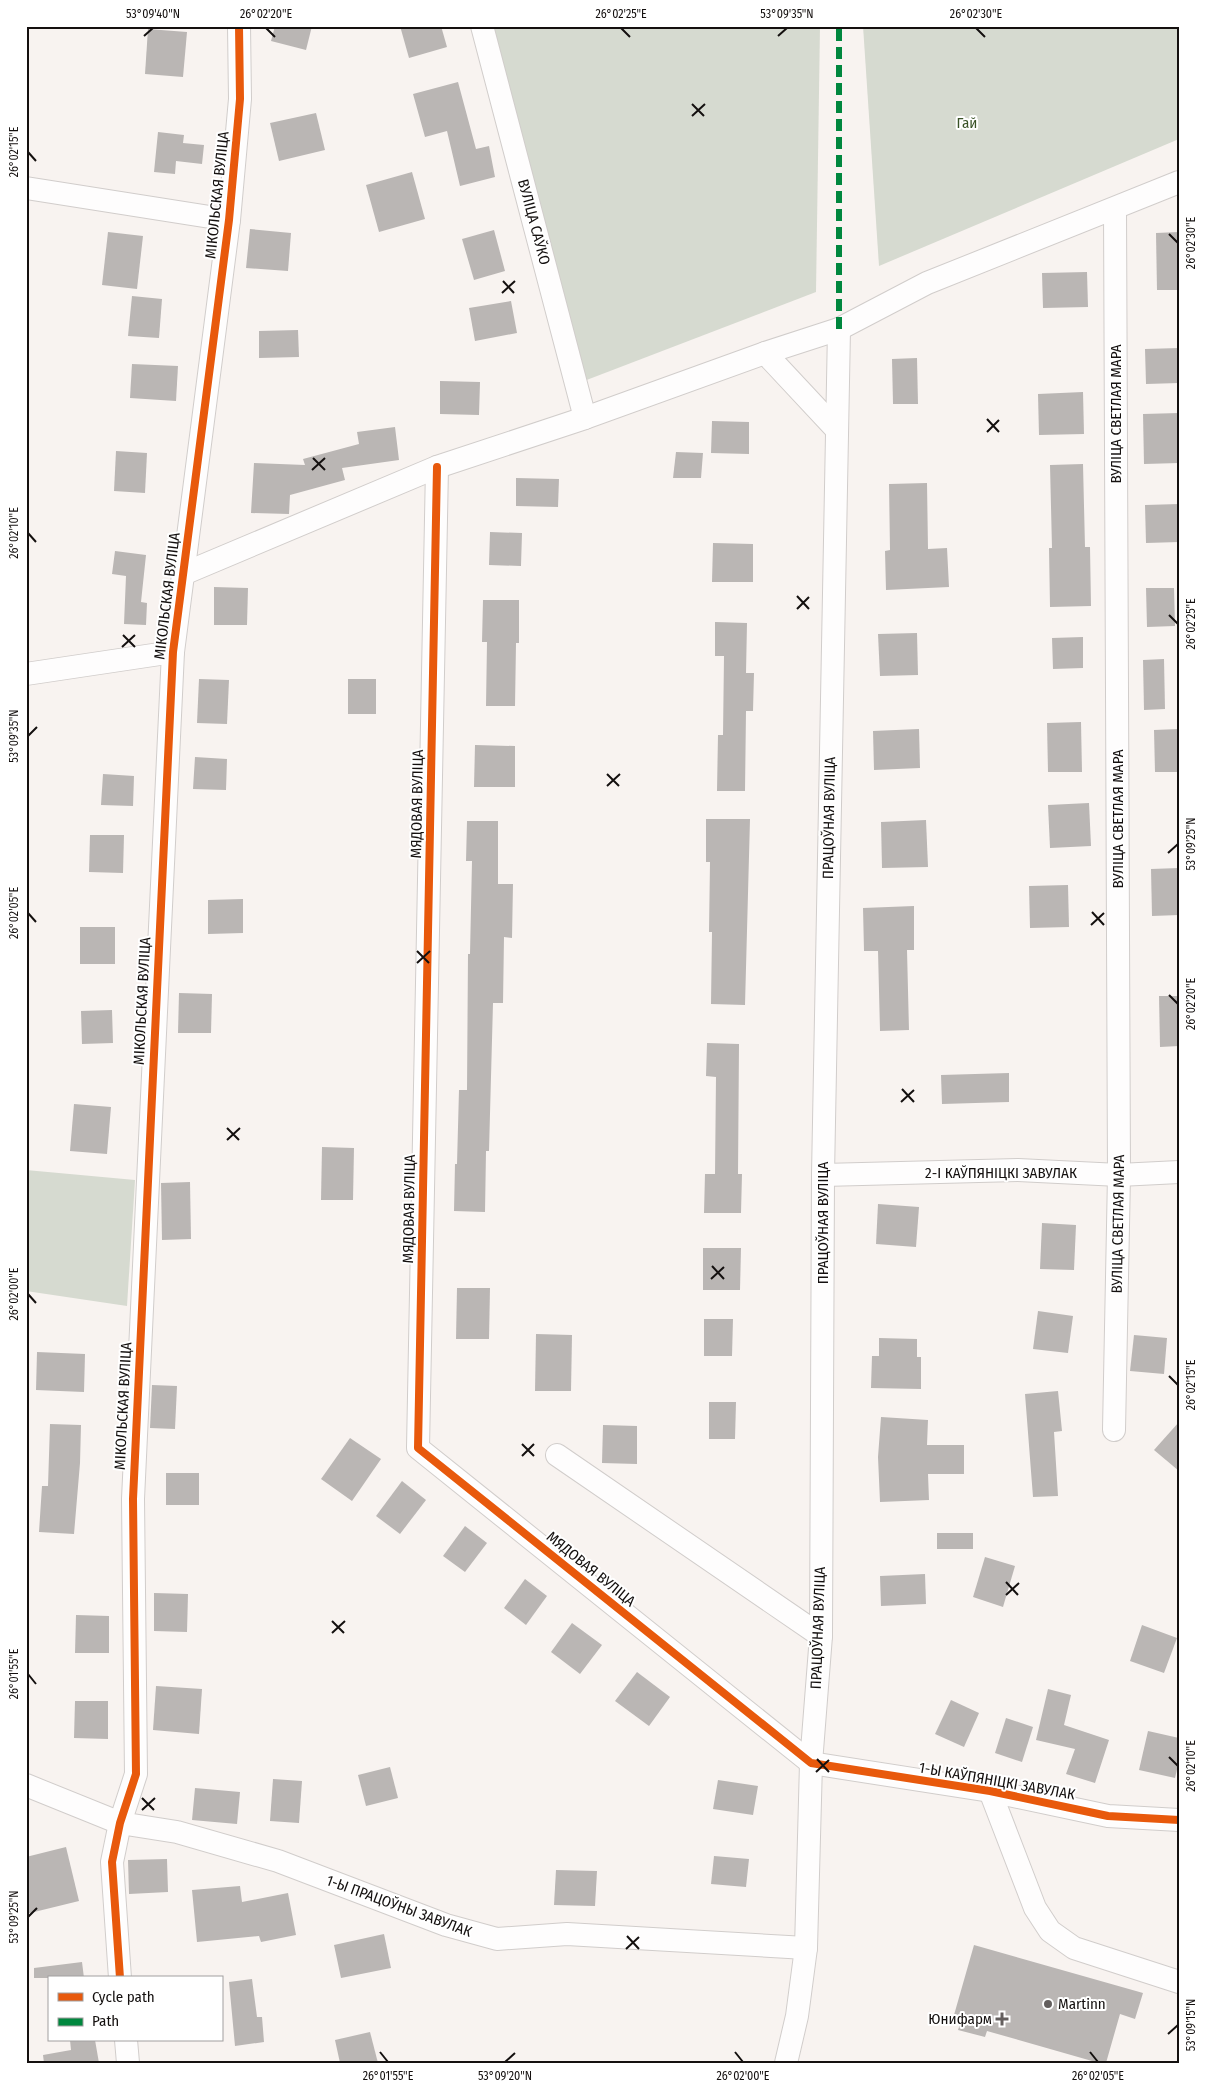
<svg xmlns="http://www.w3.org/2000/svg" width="1205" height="2089" viewBox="0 0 1205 2089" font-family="'Fira Sans Condensed',sans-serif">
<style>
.green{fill:#d6dad0}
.building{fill:#bab6b4}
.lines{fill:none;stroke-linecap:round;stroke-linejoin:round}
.minor-casing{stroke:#d1cdcb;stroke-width:24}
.minor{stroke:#fefdfd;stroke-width:22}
.quiet{stroke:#00873e;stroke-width:6;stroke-dasharray:12 6;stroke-linecap:butt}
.cycleway-casing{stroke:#fff;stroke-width:11}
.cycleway{stroke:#e8590c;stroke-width:8}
.ticks{fill:none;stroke:#14100f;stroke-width:2}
.poi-dot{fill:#645f5e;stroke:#fff;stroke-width:2}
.labels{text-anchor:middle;stroke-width:4;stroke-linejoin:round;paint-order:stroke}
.park-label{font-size:15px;fill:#395227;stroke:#fff}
.street-label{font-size:15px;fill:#14100f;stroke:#fff}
.poi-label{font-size:15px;fill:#14100f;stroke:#fff;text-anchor:start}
.neatline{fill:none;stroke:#14100f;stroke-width:2}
.ticks-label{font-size:12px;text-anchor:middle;fill:#14100f}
</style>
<rect width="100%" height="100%" fill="#f8f3f0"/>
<g class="green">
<polygon points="492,26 820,26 816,292 584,381"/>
<polygon points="863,26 1179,26 1179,139 879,266"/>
<polygon points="26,1170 135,1180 127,1306 26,1291"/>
</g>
<g class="building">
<polygon points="275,26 312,26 306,50 271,41"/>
<polygon points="400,26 441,26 447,47 409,58"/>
<polygon points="148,29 187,32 183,77 145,74"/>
<polygon points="458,82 476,149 489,146 495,177 460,186 447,131 425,137 413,94"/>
<polygon points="316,113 325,150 279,161 270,123"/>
<polygon points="158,132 184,135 183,143 204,145 202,164 176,161 175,174 154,172"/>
<polygon points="412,172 425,219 379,232 366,185"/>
<polygon points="250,229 291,233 288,271 246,268"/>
<polygon points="494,230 505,271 474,280 462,239"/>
<polygon points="108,232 143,236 137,289 102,285"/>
<polygon points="1179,232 1179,290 1157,290 1156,233"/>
<polygon points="1087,272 1088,307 1043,308 1042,273"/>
<polygon points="132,296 162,299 159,338 128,336"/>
<polygon points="511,301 517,333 475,341 469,308"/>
<polygon points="298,330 299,357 259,358 259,331"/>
<polygon points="1179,348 1179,383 1146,384 1145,349"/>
<polygon points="917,358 918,404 893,404 892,359"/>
<polygon points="132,364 178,366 176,401 130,398"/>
<polygon points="440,381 480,382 479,415 440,414"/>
<polygon points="1083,392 1084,434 1039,435 1038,394"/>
<polygon points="1179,413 1179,463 1144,464 1143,414"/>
<polygon points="712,421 749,422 749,454 711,453"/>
<polygon points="395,427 399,460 342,468 345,480 290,495 289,514 251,513 254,463 305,465 303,459 359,444 357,432"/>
<polygon points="116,451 147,453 145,493 114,491"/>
<polygon points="676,452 703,453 701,478 673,478"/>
<polygon points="1083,464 1085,547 1090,547 1091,606 1050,607 1049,548 1052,548 1050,465"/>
<polygon points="516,478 559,479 558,507 516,506"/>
<polygon points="927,483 928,549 947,548 949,587 886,590 885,551 890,550 889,484"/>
<polygon points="1179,504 1179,542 1146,543 1145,505"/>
<polygon points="490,532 522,533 521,566 489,565"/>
<polygon points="713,543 753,544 753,582 712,582"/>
<polygon points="115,551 146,555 141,602 147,603 146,625 124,624 126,576 112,574"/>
<polygon points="214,587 248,588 247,625 214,625"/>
<polygon points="1146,588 1174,588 1175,626 1147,627"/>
<polygon points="483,600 519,600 519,643 516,643 515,706 486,706 487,642 482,642"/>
<polygon points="715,622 747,623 746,673 754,673 753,711 746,711 745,791 717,791 718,735 723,735 724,656 715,656"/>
<polygon points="917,633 918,675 880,676 878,634"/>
<polygon points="1083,637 1083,668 1053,669 1052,638"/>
<polygon points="1164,659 1165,709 1144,710 1143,660"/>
<polygon points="199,679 229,680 227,724 197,723"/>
<rect x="348" y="679" width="28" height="35"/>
<polygon points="1081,722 1082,772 1048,772 1047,723"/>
<polygon points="919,729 920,768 874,770 873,731"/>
<polygon points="1179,729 1179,772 1155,772 1154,730"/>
<polygon points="475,745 515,746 515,787 474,787"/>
<polygon points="195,757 227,759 226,790 193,789"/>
<polygon points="103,774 134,776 133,806 101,805"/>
<polygon points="1089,803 1091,846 1050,848 1048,805"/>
<polygon points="706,819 750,819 745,1005 711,1004 712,932 709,932 710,862 706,862"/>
<polygon points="926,820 928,867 882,868 881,822"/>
<polygon points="467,821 498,821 498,884 513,884 512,938 504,937 503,1003 493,1003 489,1151 486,1151 485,1212 454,1211 455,1164 457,1164 459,1090 467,1090 468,954 470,954 472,861 466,861"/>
<polygon points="90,835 124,835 123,873 89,872"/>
<polygon points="1179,868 1179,915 1152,916 1151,869"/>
<polygon points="1068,885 1069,927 1030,928 1029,886"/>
<polygon points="243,899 243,933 208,934 208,900"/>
<polygon points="914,906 914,950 907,950 909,1030 880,1031 878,951 864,951 863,908"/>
<rect x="80" y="927" width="35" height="37"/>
<polygon points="179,993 212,994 211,1033 178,1033"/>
<polygon points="1159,996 1179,996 1179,1046 1160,1047"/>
<polygon points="112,1010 113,1043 82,1044 81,1011"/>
<polygon points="707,1043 739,1044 738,1174 742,1174 741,1213 704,1213 705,1174 715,1174 716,1077 706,1076"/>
<polygon points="1009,1073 1009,1102 942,1104 941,1075"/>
<polygon points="74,1104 111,1107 107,1154 70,1151"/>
<polygon points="322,1147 354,1148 353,1200 321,1200"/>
<polygon points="190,1182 191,1239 162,1240 161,1183"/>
<polygon points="878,1204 919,1207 916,1247 876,1244"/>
<polygon points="1042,1223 1076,1225 1074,1270 1040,1269"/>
<polygon points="703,1248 741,1248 740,1290 703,1290"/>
<polygon points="457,1288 490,1288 489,1339 456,1339"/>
<polygon points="1038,1311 1073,1316 1068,1353 1033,1349"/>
<polygon points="704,1319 733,1319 732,1356 704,1356"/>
<polygon points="536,1334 572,1335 571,1391 535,1391"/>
<polygon points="1134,1335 1167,1338 1164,1374 1130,1371"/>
<polygon points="879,1338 917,1339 917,1357 921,1357 921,1389 871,1388 872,1356 879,1356"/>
<polygon points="37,1352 85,1354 84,1392 36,1390"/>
<polygon points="152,1385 177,1386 175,1429 150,1428"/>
<polygon points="1058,1391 1062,1431 1054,1432 1058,1496 1033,1497 1025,1394"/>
<polygon points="709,1402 736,1402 735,1439 709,1439"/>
<polygon points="881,1417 928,1420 927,1445 964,1445 964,1474 928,1474 929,1500 880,1502 878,1457"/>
<polygon points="1179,1422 1179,1471 1154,1450"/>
<polygon points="50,1424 81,1425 80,1463 74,1534 39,1532 42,1486 48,1486"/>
<polygon points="603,1425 637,1426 637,1464 602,1463"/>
<polygon points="350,1438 381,1459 352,1501 321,1479"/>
<rect x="166" y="1473" width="33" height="32"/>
<polygon points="402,1481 426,1500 400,1534 376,1516"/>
<polygon points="465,1526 487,1543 465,1572 443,1556"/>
<rect x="937" y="1533" width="36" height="16"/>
<polygon points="985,1557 1015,1566 1003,1607 973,1597"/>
<polygon points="925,1574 926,1604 881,1606 880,1576"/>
<polygon points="525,1579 547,1596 526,1625 504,1608"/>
<polygon points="154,1593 188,1594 187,1632 154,1631"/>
<polygon points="76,1615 109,1616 109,1653 75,1653"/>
<polygon points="572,1623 602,1645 580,1674 551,1652"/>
<polygon points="1142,1625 1177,1638 1164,1673 1130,1661"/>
<polygon points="637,1672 670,1697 649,1726 615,1701"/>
<polygon points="156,1686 202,1689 199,1734 153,1730"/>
<polygon points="1048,1689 1071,1695 1064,1725 1109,1740 1095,1783 1066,1774 1075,1749 1036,1740"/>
<polygon points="951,1700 979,1713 964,1747 935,1734"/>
<polygon points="75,1701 108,1701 108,1739 74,1738"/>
<polygon points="1006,1718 1033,1727 1022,1762 995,1753"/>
<polygon points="1148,1731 1179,1738 1179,1761 1175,1778 1139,1770"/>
<polygon points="390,1767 398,1798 366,1806 358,1775"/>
<polygon points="273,1779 302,1781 299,1823 270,1821"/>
<polygon points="718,1780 758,1786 753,1815 713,1809"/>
<polygon points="195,1788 240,1792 237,1824 192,1820"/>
<polygon points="66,1847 79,1901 26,1914 26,1857"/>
<polygon points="714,1856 749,1859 746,1887 711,1884"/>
<polygon points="167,1859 168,1892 129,1894 128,1860"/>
<polygon points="556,1870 597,1871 595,1906 554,1905"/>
<polygon points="240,1886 242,1902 288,1893 296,1935 261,1942 259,1936 197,1942 192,1890"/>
<polygon points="384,1934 391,1968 341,1978 334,1945"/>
<polygon points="974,1945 1143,1993 1135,2019 1120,2014 1106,2063 1099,2063 987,2031 985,2037 958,2030 960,2024 952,2022"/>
<polygon points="82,1962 84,1978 34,1978 34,1968"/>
<polygon points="252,1979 257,2017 262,2017 264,2042 235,2046 229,1982"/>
<polygon points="370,2032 378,2063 340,2063 335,2040"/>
<polygon points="70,2040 95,2040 99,2063 44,2063 43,2055 71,2050"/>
</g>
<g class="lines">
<defs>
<g id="minor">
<polyline points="482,26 585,418"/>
<polyline points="26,188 229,220"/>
<polyline points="765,353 836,429"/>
<polyline points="437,467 418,1448 811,1763 990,1791 1108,1816 1179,1820"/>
<polyline points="183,574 437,467 585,418 765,353 839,329 927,283 1179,182"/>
<polyline points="26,674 173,652"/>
<polyline points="823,1175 1018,1170 1119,1175 1179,1172"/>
<polyline points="1114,1430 1119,1175 1115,209"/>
<polyline points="557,1455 821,1636"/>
<polyline points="26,1785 120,1823 177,1832 278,1861 446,1925 497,1939 567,1934 806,1948"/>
<polyline points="990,1791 1035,1908 1050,1931 1074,1948 1179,1982"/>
<polyline points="120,1978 112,1862 120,1823 136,1774 133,1499 173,652 229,220 240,99 239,26"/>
<polyline points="126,2040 128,2063"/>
<polyline points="786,2063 797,2016 806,1948 811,1763 821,1636 823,1175 839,329"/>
</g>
</defs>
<use href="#minor" class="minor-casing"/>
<use href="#minor" class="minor"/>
<polyline class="quiet" points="839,329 839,26"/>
<defs>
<g id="cycleway">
<polyline points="437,467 418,1448 811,1763 990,1791 1108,1816 1179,1820"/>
<polyline points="120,1978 112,1862 120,1823 136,1774 133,1499 173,652 229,220 240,99 239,26"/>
</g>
</defs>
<use href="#cycleway" class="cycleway-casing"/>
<use href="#cycleway" class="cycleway"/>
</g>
<path class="ticks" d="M266,28L275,37M621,28L630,37M976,28L985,37M144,36L153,28M778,36L787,28M692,104L704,116M692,116L705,104M28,152L36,161M1169,234L1178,243M503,281L514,293M502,293L515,281M987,419L999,432M987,432L999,420M313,458L325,470M312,470L325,458M28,533L36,542M797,596L809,609M797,609L809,597M1169,615L1178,624M123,635L135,647M122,647L135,635M28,736L37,727M607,774L619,786M607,786L620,774M1168,853L1178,844M1092,912L1104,925M28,913L36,922M1091,925L1104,913M417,951L429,963M417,963L430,951M1169,995L1178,1004M902,1089L914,1102M901,1102L914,1090M227,1128L239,1140M227,1140L240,1128M712,1266L724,1279M711,1279L724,1267M28,1294L36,1303M1169,1376L1178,1385M522,1444L534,1456M522,1456L534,1444M1006,1582L1018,1595M1006,1595L1019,1583M332,1621L344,1633M332,1633L345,1621M28,1674L36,1684M1169,1757L1178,1766M817,1759L829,1772M816,1772L829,1760M142,1798L154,1810M142,1810L155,1798M28,1917L37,1908M627,1936L639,1949M626,1949L639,1937M1168,2034L1178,2025M380,2052L388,2062M735,2052L743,2062M1090,2052L1098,2062M505,2062L515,2053"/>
<g class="poi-dot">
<circle cx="1048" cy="2004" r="5"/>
<path d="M999.5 2011.5h5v5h5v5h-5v5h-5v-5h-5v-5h5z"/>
</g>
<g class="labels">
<g class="park-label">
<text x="967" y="128">Гай</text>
</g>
<g class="street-label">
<text transform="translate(217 195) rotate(-84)" y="5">МІКОЛЬСКАЯ ВУЛІЦА</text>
<text transform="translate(534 222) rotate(75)" y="5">ВУЛІЦА САЎКО</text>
<text transform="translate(1116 414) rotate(-90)" y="5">ВУЛІЦА СВЕТЛАЯ МАРА</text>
<text transform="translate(167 596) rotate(-83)" y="5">МІКОЛЬСКАЯ ВУЛІЦА</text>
<text transform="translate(417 804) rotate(-89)" y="5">МЯДОВАЯ ВУЛІЦА</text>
<text transform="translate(829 818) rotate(-89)" y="5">ПРАЦОЎНАЯ ВУЛІЦА</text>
<text transform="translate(1118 819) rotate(-90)" y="5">ВУЛІЦА СВЕТЛАЯ МАРА</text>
<text transform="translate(142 1001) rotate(-87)" y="5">МІКОЛЬСКАЯ ВУЛІЦА</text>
<text x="1001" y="1178">2-І КАЎПЯНІЦКІ ЗАВУЛАК</text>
<text transform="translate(409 1209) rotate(-89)" y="5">МЯДОВАЯ ВУЛІЦА</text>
<text transform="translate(823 1223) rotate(-90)" y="5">ПРАЦОЎНАЯ ВУЛІЦА</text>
<text transform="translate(1118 1224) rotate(-89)" y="5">ВУЛІЦА СВЕТЛАЯ МАРА</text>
<text transform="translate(123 1406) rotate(-87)" y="5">МІКОЛЬСКАЯ ВУЛІЦА</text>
<text transform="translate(591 1569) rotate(39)" y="5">МЯДОВАЯ ВУЛІЦА</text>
<text transform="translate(818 1628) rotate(-88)" y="5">ПРАЦОЎНАЯ ВУЛІЦА</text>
<text transform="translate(997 1781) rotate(10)" y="5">1-Ы КАЎПЯНІЦКІ ЗАВУЛАК</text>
<text transform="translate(399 1906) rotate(20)" y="5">1-Ы ПРАЦОЎНЫ ЗАВУЛАК</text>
</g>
<g class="poi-label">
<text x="1058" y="2009">Martinn</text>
<text x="992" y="2024" text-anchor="end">Юнифарм</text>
</g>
</g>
<rect width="1205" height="2089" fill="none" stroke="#ffffff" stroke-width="55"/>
<rect x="48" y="1976" width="175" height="65" fill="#ffffff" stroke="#a19f9f"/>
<rect x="58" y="1993" width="25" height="8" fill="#e8590c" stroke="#a19f9f"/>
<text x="92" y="2002" font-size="15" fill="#14100f">Cycle path</text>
<rect x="58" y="2018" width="25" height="8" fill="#00873e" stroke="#a19f9f"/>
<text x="92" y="2026" font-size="15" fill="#14100f">Path</text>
<rect x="28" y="28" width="1150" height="2034" class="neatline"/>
<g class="ticks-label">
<text x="153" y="18">53°09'40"N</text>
<text x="266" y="18">26°02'20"E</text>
<text x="621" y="18">26°02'25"E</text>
<text x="787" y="18">53°09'35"N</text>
<text x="976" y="18">26°02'30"E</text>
<text transform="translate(14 152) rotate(-90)" y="4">26°02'15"E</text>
<text transform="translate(1191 243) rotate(-90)" y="4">26°02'30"E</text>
<text transform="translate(14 533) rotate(-90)" y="4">26°02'10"E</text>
<text transform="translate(1191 624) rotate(-90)" y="4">26°02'25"E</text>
<text transform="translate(14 736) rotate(-90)" y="4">53°09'35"N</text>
<text transform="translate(1191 844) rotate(-90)" y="4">53°09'25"N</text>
<text transform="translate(14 913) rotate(-90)" y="4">26°02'05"E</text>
<text transform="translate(1191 1004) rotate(-90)" y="4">26°02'20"E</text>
<text transform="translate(14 1294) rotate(-90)" y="4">26°02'00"E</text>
<text transform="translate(1191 1385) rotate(-90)" y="4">26°02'15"E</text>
<text transform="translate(14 1674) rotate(-90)" y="4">26°01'55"E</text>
<text transform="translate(1191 1766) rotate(-90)" y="4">26°02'10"E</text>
<text transform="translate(14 1917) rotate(-90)" y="4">53°09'25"N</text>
<text transform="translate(1191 2025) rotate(-90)" y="4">53°09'15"N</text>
<text x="388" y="2080">26°01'55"E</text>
<text x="505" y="2080">53°09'20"N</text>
<text x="743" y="2080">26°02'00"E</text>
<text x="1098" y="2080">26°02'05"E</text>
</g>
</svg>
